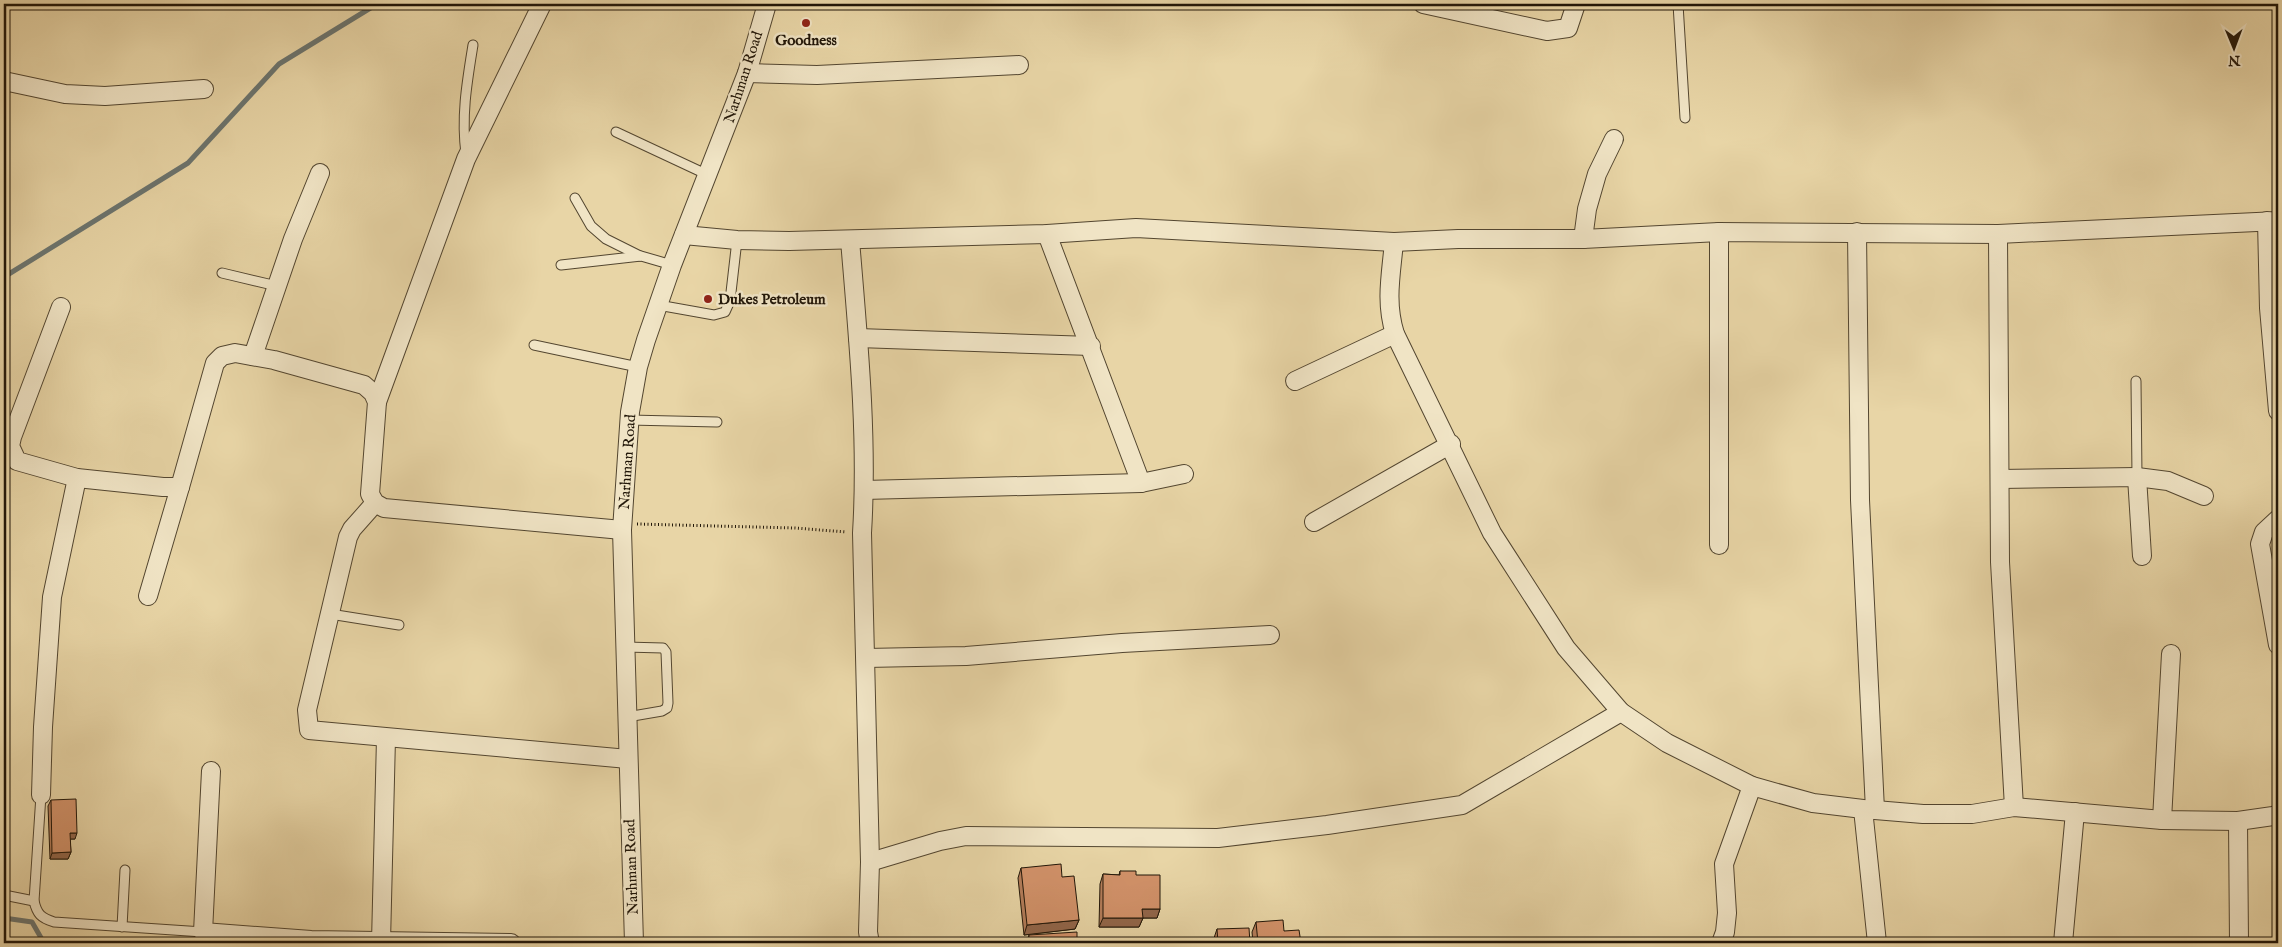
<svg xmlns="http://www.w3.org/2000/svg" width="2282" height="947" viewBox="0 0 2282 947" font-family="'IM FELL English',serif">
<style>
.lines{fill:none;stroke-linecap:round;stroke-linejoin:round}
.stream{stroke:#6c756f;stroke-width:5}
.service-casing{stroke:#534630;stroke-width:11}
.minor-casing{stroke:#534630;stroke-width:20}
.path{stroke:#211608;stroke-width:3;stroke-dasharray:1 2.5;stroke-linecap:butt}
.service{stroke:#f0e4c5;stroke-width:9}
.minor{stroke:#f0e4c5;stroke-width:18}
.wall{fill:#b47d5a;stroke:#211608}
.shaded-wall{fill:#92664a;stroke:#211608}
.building{fill:#d19169;stroke:#211608}
.poi-dot{fill:#8f2418;stroke:#f0e4c5;stroke-width:2}
.labels{text-anchor:middle;stroke-width:5;stroke-linejoin:round;paint-order:stroke}
.poi-label{font-size:15px;font-weight:bold;fill:#211608;stroke:#f0e4c5}
.street-label{font-size:15px;fill:#211608;stroke:#f0e4c5}
</style>
<rect width="100%" height="100%" fill="#e8d5a6"/>
<filter id="stains"><feTurbulence type="fractalNoise" baseFrequency=".004" numOctaves="4"/><feColorMatrix values="0 0 0 0 .2 0 0 0 0 .09 0 0 0 0 .02 0 0 0 .5 -.17"/></filter>
<radialGradient id="worn" r=".72"><stop offset=".6" stop-color="#630" stop-opacity="0"/><stop offset="1" stop-color="#630" stop-opacity=".3"/></radialGradient>
<g class="lines">
<g class="stream">
<polyline points="4,277 188,163 279,64 377,4"/>
<polyline points="4,918 32,922 44,943"/>
</g>
<defs>
<g id="service">
<polyline points="1678,4 1685,118"/>
<polyline points="616,132 708,175"/>
<path d="M466,154C461,116 467,82 473,45"/>
<polyline points="575,198 591,226 606,239 640,256"/>
<polyline points="561,265 641,256 672,265"/>
<polyline points="222,273 277,286"/>
<polyline points="658,305 714,315 725,312 730,301 737,240"/>
<polyline points="534,345 638,367"/>
<polyline points="2136,381 2137,477"/>
<polyline points="629,420 717,422"/>
<polyline points="330,614 399,625"/>
<polyline points="625,647 663,648 666,652 668,703 667,708 662,711 627,717"/>
<path d="M41,795L34,901C37,914 41,918 54,922L203,932"/>
<polyline points="4,895 34,901"/>
<polyline points="122,927 125,870"/>
</g>
<g id="minor">
<polyline points="1423,4 1547,31 1568,28 1576,4"/>
<polyline points="747,73 817,75 1019,65"/>
<polyline points="4,81 65,94 105,96 204,89"/>
<polyline points="2267,221 2269,308 2278,411"/>
<polyline points="1857,232 1860,500 1875,810"/>
<polyline points="1047,234 1141,483"/>
<polyline points="1998,234 2000,562 2014,807"/>
<polyline points="684,235 737,240 789,241 1047,234 1136,228 1394,242 1458,239 1583,239 1719,232 1998,234 2278,221"/>
<polyline points="1583,239 1587,209 1597,174 1614,139"/>
<path d="M850,240C858,337 868,436 862,533L870,862L868,932L870,943"/>
<path d="M1394,242C1391,275 1385,302 1395,334L1492,533L1566,648L1621,712L1667,743L1752,786L1813,803L1863,809L1923,814H1972L2014,807L2162,820L2238,821L2273,816L2278,814"/>
<polyline points="61,307 12,437 10,446 17,461 77,478 163,487 180,487 215,363 222,356 235,353 274,360 364,385 373,393 377,402 370,494 375,503 384,508 622,530"/>
<polyline points="858,338 1091,346"/>
<polyline points="253,356 293,239 320,173"/>
<polyline points="1295,381 1395,334"/>
<polyline points="377,402 466,159 542,4"/>
<polyline points="2137,477 2168,481 2204,496"/>
<polyline points="2000,479 2137,477 2142,556"/>
<polyline points="864,490 1141,483 1184,474"/>
<polyline points="375,503 352,529 348,537 307,710 309,730 628,759"/>
<polyline points="2278,519 2264,532 2260,544 2278,645"/>
<polyline points="1314,522 1451,444"/>
<polyline points="1719,545 1719,232"/>
<polyline points="148,596 180,487"/>
<polyline points="866,658 966,656 1122,643 1270,635"/>
<polyline points="211,771 203,932 311,940 511,943"/>
<polyline points="41,795 43,727 52,597 77,478"/>
<polyline points="1863,809 1877,943"/>
<polyline points="2162,820 2171,654"/>
<polyline points="2238,821 2239,943"/>
<polyline points="870,862 940,841 966,836 1218,838 1327,825 1462,805 1621,712"/>
<polyline points="381,942 386,738"/>
<polyline points="634,943 622,530 630,412 638,367 646,340 672,265 747,73 767,4"/>
<polyline points="1721,943 1725,932 1727,913 1724,864 1752,786"/>
<polyline points="2063,943 2075,812"/>
</g>
</defs>
<use href="#service" class="service-casing"/>
<use href="#minor" class="minor-casing"/>
<polyline class="path" points="637,524 795,528 846,532"/>
<use href="#service" class="service"/>
<use href="#minor" class="minor"/>
</g>
<g class="wall">
<polygon points="51,800 75,839 70,839 71,852 68,859 50,859 48,806"/>
<polygon points="1021,868 1062,877 1079,920 1075,929 1024,935 1018,878"/>
<polygon points="1120,871 1136,875 1160,909 1157,918 1143,918 1139,927 1099,927 1100,884 1103,874 1119,875"/>
<polygon points="1256,922 1284,931 1301,943 1253,943 1252,932"/>
<polygon points="1217,929 1250,943 1214,943 1214,938"/>
<polygon points="1029,935 1077,943 1026,943"/>
</g>
<g class="shaded-wall">
<polygon points="70,833 77,833 75,839 68,839"/>
<polygon points="71,852 68,859 50,859 52,853"/>
<polygon points="1142,909 1160,909 1157,918 1139,918"/>
<polygon points="1103,918 1143,918 1139,927 1099,927"/>
<polygon points="1079,920 1075,929 1024,935 1027,925"/>
</g>
<g class="building">
<polygon points="76,799 77,833 70,833 71,852 52,853 51,800"/>
<polygon points="1061,864 1062,877 1074,876 1079,920 1027,925 1021,868"/>
<polygon points="1120,871 1136,871 1136,875 1160,875 1160,909 1142,909 1143,918 1103,918 1103,874 1120,875"/>
<polygon points="1283,920 1284,931 1299,930 1301,943 1258,943 1256,922"/>
<polygon points="1249,928 1250,943 1218,943 1217,929"/>
<polygon points="1077,932 1077,943 1029,943 1029,935"/>
<polygon points="182,941 234,943 182,943"/>
</g>
<g class="poi-dot">
<circle cx="806" cy="23" r="5"/>
<circle cx="708" cy="299" r="5"/>
</g>
<g class="labels">
<g class="poi-label">
<text x="806" y="45">Goodness</text>
<text x="718" y="304" text-anchor="start">Dukes Petroleum</text>
</g>
<g class="street-label">
<text transform="translate(743 77) rotate(-72)" y="5">Narhman Road</text>
<text transform="translate(627 462) rotate(-86)" y="5">Narhman Road</text>
<text transform="translate(631 867) rotate(-92)" y="5">Narhman Road</text>
</g>
</g>
<rect width="2282" height="947" fill="none" stroke="#e8d5a6" stroke-width="20"/>
<rect x="5" y="5" width="2272" height="937" fill="none" stroke="#211608" stroke-width="2.5"/>
<rect x="10" y="10" width="2262" height="927" fill="none" stroke="#211608"/>
<g transform="translate(2234 48) rotate(179)" stroke="#f0e4c5" stroke-width="4" paint-order="stroke">
<path d="M0-4L9 19L0 12L-9 19Z" fill="#211608"/>
<text y="-8" font-size="14" font-weight="bold" text-anchor="middle" fill="#211608">N</text>
</g>
<rect width="100%" height="100%" filter="url(#stains)"/>
<rect width="100%" height="100%" fill="url(#worn)"/>
</svg>
